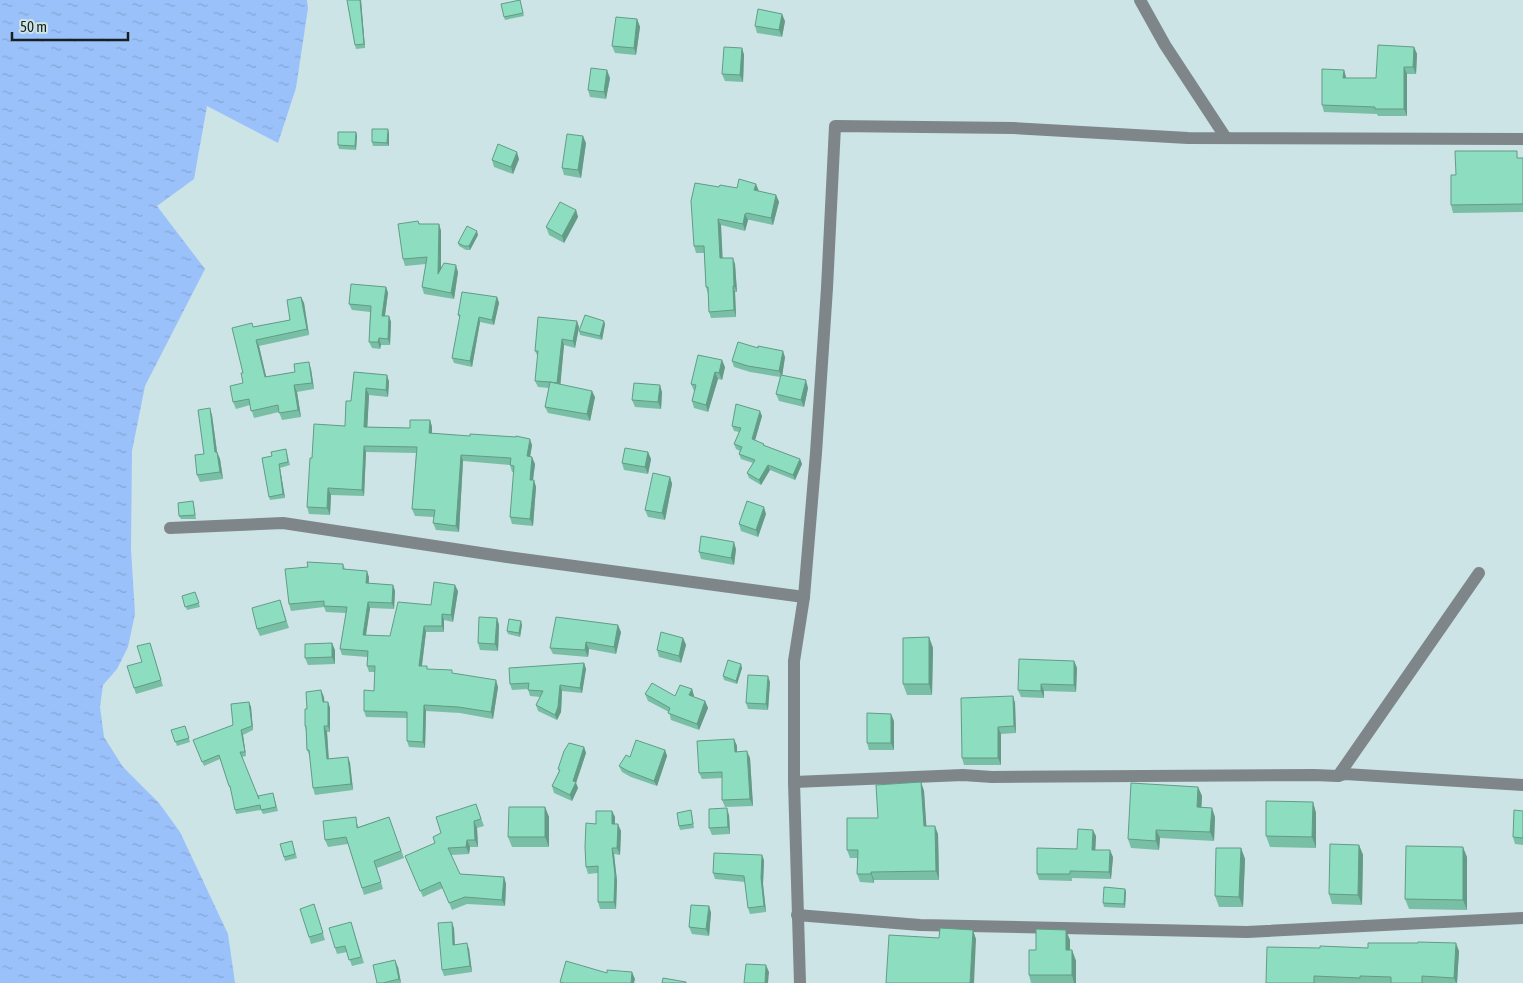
<svg xmlns="http://www.w3.org/2000/svg" width="1523" height="983" viewBox="0 0 1523 983" font-family="'Asap Condensed',sans-serif">
<style>
.water{fill:url(#water-ripples)}
.lines{fill:none;stroke-linecap:round;stroke-linejoin:round}
.minor{stroke:#7e868a;stroke-width:12}
.wall{fill:#79bfa5}
.shaded-wall{fill:#639b86}
.building{fill:#8ddec0;stroke:#639b86}
</style>
<defs>
<pattern id="water-ripples" width="26" height="14" patternUnits="userSpaceOnUse" patternTransform="scale(1.25)"><rect width="26" height="14" fill="#9bc1fa"/><path d="M2 4q2-2 4 0t4 0M15 11q2-2 4 0t4 0" fill="none" stroke="#85a6d6"/></pattern>
</defs>
<rect width="100%" height="100%" fill="#cce4e5"/>
<polygon class="water" points="0,0 307,0 308,8 296,88 278,143 207,106 194,179 157,206 205,269 145,386 132,451 131,549 135,614 128,647 117,669 103,685 100,707 104,737 123,767 159,803 180,832 228,934 235,983 0,983"/>
<g class="lines">
<g class="minor">
<polyline points="1140,0 1165,45 1226,138"/>
<polyline points="170,528 283,523 507,557 804,597"/>
<polyline points="1338,776 1479,573"/>
<polyline points="794,782 963,775 992,777 1314,775 1338,776 1345,774 1523,785"/>
<polyline points="797,915 920,925 1247,932 1523,918"/>
<polyline points="800,983 794,782 794,661 804,597 816,453 827,288 835,126 1013,128 1188,138 1523,139"/>
</g>
</g>
<g class="wall">
<polygon points="347,0 363,0 361,0 365,48 356,49 355,45"/>
<polygon points="520,0 524,16 505,20 504,17"/>
<polygon points="637,19 640,27 636,55 615,53 612,46"/>
<polygon points="785,21 782,37 757,33 755,26"/>
<polygon points="1414,47 1417,54 1416,74 1407,74 1407,116 1378,116 1377,114 1324,112 1322,105 1344,70 1346,78 1375,78"/>
<polygon points="742,48 744,55 743,82 725,81 722,74"/>
<polygon points="610,78 606,99 590,97 588,90"/>
<polygon points="356,132 357,136 356,150 339,149 338,145"/>
<polygon points="389,133 389,146 373,146 372,142"/>
<polygon points="586,143 581,178 564,175 562,168"/>
<polygon points="1520,158 1523,158 1523,212 1453,213 1451,205 1456,175"/>
<polygon points="519,159 513,174 494,167 492,160"/>
<polygon points="719,187 737,188 759,191 776,195 779,202 773,225 750,220 748,220 745,231 721,225 722,258 735,264 737,292 735,292 736,317 711,318 709,312 708,294 706,287 704,253 696,253 694,246"/>
<polygon points="576,210 578,217 564,243 549,235 546,227"/>
<polygon points="418,221 420,224 439,224 441,231 441,269 458,272 454,299 424,294 422,287 426,264 405,266 403,259"/>
<polygon points="478,235 470,250 466,250 459,246 458,243"/>
<polygon points="386,287 388,293 385,316 389,316 391,322 390,345 381,345 380,349 372,348 369,342 370,312 352,310 349,304"/>
<polygon points="301,297 304,303 309,335 259,346 266,377 311,369 314,389 297,392 301,417 282,420 279,412 254,418 250,405 236,409 233,402 243,383 253,327 290,320"/>
<polygon points="497,297 499,303 494,325 480,322 472,367 454,363 452,358 460,319 458,315"/>
<polygon points="605,324 602,340 580,335 579,331"/>
<polygon points="579,327 575,348 564,345 560,384 595,397 590,421 548,413 545,407 549,388 538,387 535,381 538,357 535,351"/>
<polygon points="785,357 782,375 808,388 804,407 779,401 776,394 780,377 750,372 734,367 732,361"/>
<polygon points="725,367 722,380 718,379 708,412 694,408 692,401 695,391 694,391 691,384"/>
<polygon points="354,372 387,375 389,382 388,397 369,395 367,427 410,428 430,420 432,427 432,433 532,445 530,457 535,464 533,480 536,487 533,526 512,524 510,517 514,472 512,472 510,465 463,461 459,532 436,530 433,523 434,517 415,516 412,509 416,453 366,452 364,496 331,495 330,515 309,514 307,507 312,458 345,426 351,401"/>
<polygon points="662,392 661,409 635,407 632,400"/>
<polygon points="212,415 217,452 220,459 223,479 200,482 197,475 204,454"/>
<polygon points="762,416 755,440 765,446 800,459 802,464 795,480 770,470 761,485 749,478 747,473 753,463 741,459 739,454 740,451 736,449 734,444 739,432 734,431 732,426"/>
<polygon points="648,452 651,459 648,474 624,470 622,463"/>
<polygon points="287,453 290,465 280,468 285,498 270,500 269,497 262,458"/>
<polygon points="670,477 672,484 665,520 648,517 645,510"/>
<polygon points="193,501 194,505 196,519 181,519 179,516"/>
<polygon points="766,514 758,537 741,531 739,524"/>
<polygon points="736,549 734,565 701,559 699,552"/>
<polygon points="343,564 345,569 369,577 369,583 393,585 395,591 394,609 370,608 366,635 390,636 431,605 458,591 453,622 444,620 444,632 426,632 422,666 428,669 453,674 498,687 493,719 460,713 426,711 425,748 409,747 407,741 407,718 366,717 364,711 374,691 375,672 369,672 367,666 367,657 342,655 340,649 346,613 326,612 324,607 291,611 289,604"/>
<polygon points="195,592 200,607 187,610 182,596"/>
<polygon points="280,600 289,628 260,636 257,629"/>
<polygon points="497,618 499,625 498,651 480,650 478,643"/>
<polygon points="522,625 520,637 508,634 507,631"/>
<polygon points="621,632 616,654 589,649 588,657 553,654 550,648"/>
<polygon points="929,637 933,648 932,695 907,695 903,684"/>
<polygon points="683,638 686,645 681,663 659,657 657,650"/>
<polygon points="150,643 163,686 136,694 134,688"/>
<polygon points="335,650 335,664 308,665 305,658"/>
<polygon points="1074,661 1077,668 1076,692 1044,691 1044,698 1021,697 1018,690"/>
<polygon points="584,663 586,669 582,693 562,691 561,712 557,720 538,711 536,705 540,697 530,696 528,689 512,690 510,684"/>
<polygon points="742,668 737,684 724,680 723,676"/>
<polygon points="770,682 768,710 748,709 746,703"/>
<polygon points="692,689 694,696 694,697 705,701 708,708 699,730 671,720 669,712 648,701 645,694 675,696"/>
<polygon points="1013,696 1015,703 1016,733 1001,734 1001,765 964,765 962,758"/>
<polygon points="324,697 324,702 328,702 330,708 330,732 327,732 329,759 348,757 350,763 353,790 315,795 313,788 310,756 307,750 306,731 305,726 307,709"/>
<polygon points="249,702 251,707 253,730 243,735 246,756 242,757 259,799 273,793 278,811 263,814 261,810 236,814 231,790 229,786 220,759 204,766 193,740 233,725"/>
<polygon points="894,721 894,750 869,750 867,743"/>
<polygon points="185,726 190,742 177,746 171,730"/>
<polygon points="734,739 737,746 737,752 750,758 753,806 725,807 722,800 722,778 702,779 699,773"/>
<polygon points="584,747 586,753 576,783 578,788 572,801 554,793 552,786 559,771 558,769"/>
<polygon points="665,750 667,756 657,786 631,777 622,772 619,766 630,757"/>
<polygon points="921,782 924,791 926,826 938,834 939,880 874,880 874,883 860,882 857,874 857,858 850,858 847,850 878,818"/>
<polygon points="1198,787 1202,796 1201,807 1215,817 1214,841 1160,838 1159,850 1131,848 1128,839"/>
<polygon points="1313,802 1316,813 1316,848 1270,847 1266,836"/>
<polygon points="476,804 484,826 477,828 478,847 470,847 469,854 451,855 460,874 504,877 506,884 505,906 467,904 452,910 443,888 423,897 405,856 435,843 433,837 441,833"/>
<polygon points="545,807 549,817 549,847 512,847 508,837"/>
<polygon points="612,811 615,817 615,824 621,831 620,855 614,854 617,881 616,909 600,909 598,902 598,873 588,874 586,867 596,824"/>
<polygon points="1523,811 1523,845 1515,844 1513,837"/>
<polygon points="692,814 694,828 680,830 679,826"/>
<polygon points="729,815 730,834 712,835 709,828"/>
<polygon points="389,817 404,858 377,868 383,889 364,895 348,844 328,847 325,840 358,824 358,827"/>
<polygon points="1096,836 1095,850 1113,857 1111,879 1072,878 1072,881 1039,880 1037,874"/>
<polygon points="292,841 297,858 285,861 280,844"/>
<polygon points="1359,845 1363,855 1362,905 1332,904 1329,894"/>
<polygon points="1241,848 1245,859 1243,907 1219,907 1215,896"/>
<polygon points="1467,857 1467,910 1409,909 1405,899"/>
<polygon points="764,860 763,884 766,912 750,914 748,908 745,882 715,879 713,873"/>
<polygon points="1125,889 1126,892 1125,908 1104,907 1103,903"/>
<polygon points="314,904 325,940 311,944 309,937"/>
<polygon points="709,906 711,913 709,936 692,934 689,927"/>
<polygon points="351,922 364,963 352,966 347,952 337,954 335,948"/>
<polygon points="454,928 455,945 469,949 472,972 444,976 442,970"/>
<polygon points="1070,940 1070,950 1072,950 1076,961 1076,983 1031,983 1029,975 1036,950"/>
<polygon points="1459,951 1457,983 1266,983"/>
<polygon points="398,967 401,983 377,983"/>
</g>
<g class="shaded-wall">
<polygon points="360,0 361,0 365,48 364,44"/>
<polygon points="782,14 785,21 782,37 779,30"/>
<polygon points="637,19 640,27 636,55 634,48"/>
<polygon points="1414,47 1417,54 1416,74 1413,67"/>
<polygon points="742,48 744,55 743,82 740,75"/>
<polygon points="1404,67 1407,74 1407,116 1404,109"/>
<polygon points="607,70 610,78 606,99 604,92"/>
<polygon points="1344,70 1346,77 1346,85 1343,78"/>
<polygon points="388,129 389,133 389,146 387,143"/>
<polygon points="356,132 357,136 356,150 355,146"/>
<polygon points="583,136 586,143 581,178 578,170"/>
<polygon points="517,152 519,159 513,174 511,167"/>
<polygon points="756,184 759,191 754,190"/>
<polygon points="776,195 779,202 773,225 771,218"/>
<polygon points="576,210 578,217 564,243 562,236"/>
<polygon points="745,214 748,220 745,231 743,224"/>
<polygon points="718,219 721,225 723,265 720,258"/>
<polygon points="439,224 441,231 441,280 438,274"/>
<polygon points="477,231 478,235 470,250 469,246"/>
<polygon points="733,258 735,264 737,292 734,286"/>
<polygon points="456,265 458,272 454,299 451,293"/>
<polygon points="733,286 735,292 736,317 734,310"/>
<polygon points="386,287 388,293 384,322 382,316"/>
<polygon points="301,297 304,303 309,335 307,329"/>
<polygon points="497,297 499,303 494,325 492,320"/>
<polygon points="389,316 391,322 390,345 388,339"/>
<polygon points="479,317 480,322 472,367 470,361"/>
<polygon points="577,321 579,327 575,348 573,341"/>
<polygon points="604,321 605,324 602,340 600,336"/>
<polygon points="379,338 381,345 380,349 378,342"/>
<polygon points="562,339 564,345 560,389 557,383"/>
<polygon points="256,340 259,346 268,384 265,377"/>
<polygon points="783,351 785,357 782,377 779,371"/>
<polygon points="722,360 725,367 722,380 719,373"/>
<polygon points="309,362 311,369 314,389 312,383"/>
<polygon points="715,372 718,379 708,412 706,405"/>
<polygon points="387,375 389,382 388,397 386,390"/>
<polygon points="806,380 808,388 804,407 801,400"/>
<polygon points="294,385 297,392 301,417 298,410"/>
<polygon points="660,385 662,392 661,409 658,402"/>
<polygon points="366,388 369,395 367,434 364,427"/>
<polygon points="592,391 595,397 590,421 587,414"/>
<polygon points="210,408 212,415 218,459 215,452"/>
<polygon points="760,411 762,416 754,444 752,439"/>
<polygon points="430,420 432,427 432,439 429,433"/>
<polygon points="530,439 532,445 529,463 527,456"/>
<polygon points="364,446 366,452 364,496 362,490"/>
<polygon points="217,452 220,459 223,479 220,472"/>
<polygon points="648,452 651,459 648,474 645,467"/>
<polygon points="461,455 463,461 459,532 456,526"/>
<polygon points="532,457 535,464 532,487 530,480"/>
<polygon points="800,459 802,464 795,480 793,475"/>
<polygon points="279,464 280,468 285,498 283,494"/>
<polygon points="768,465 770,470 761,485 759,480"/>
<polygon points="670,477 672,484 665,520 662,513"/>
<polygon points="534,480 536,487 533,526 530,519"/>
<polygon points="328,488 331,495 330,515 327,508"/>
<polygon points="764,507 766,514 758,537 756,530"/>
<polygon points="734,542 736,549 734,565 731,558"/>
<polygon points="367,571 369,577 368,589 366,583"/>
<polygon points="393,585 395,591 394,609 392,603"/>
<polygon points="455,585 458,591 453,622 451,615"/>
<polygon points="368,602 370,608 365,641 363,635"/>
<polygon points="442,614 444,620 444,632 442,626"/>
<polygon points="497,618 499,625 498,651 495,644"/>
<polygon points="521,621 522,625 520,637 519,633"/>
<polygon points="618,625 621,632 616,654 614,647"/>
<polygon points="424,626 426,632 421,672 419,666"/>
<polygon points="929,637 933,648 932,695 929,684"/>
<polygon points="683,638 686,645 681,663 679,656"/>
<polygon points="586,642 589,649 588,657 585,650"/>
<polygon points="332,643 335,650 335,664 332,657"/>
<polygon points="1074,661 1077,668 1076,692 1074,685"/>
<polygon points="584,663 586,669 582,693 580,688"/>
<polygon points="741,664 742,668 737,684 736,681"/>
<polygon points="768,676 770,682 768,710 766,704"/>
<polygon points="496,680 498,687 493,719 491,712"/>
<polygon points="1041,684 1044,691 1044,698 1041,691"/>
<polygon points="560,685 562,691 561,712 557,720 555,715"/>
<polygon points="692,689 694,696 692,702 689,695"/>
<polygon points="321,690 324,697 325,708 323,702"/>
<polygon points="1013,696 1015,703 1016,733 1014,726"/>
<polygon points="705,701 708,708 699,730 697,724"/>
<polygon points="249,702 251,707 253,730 252,726"/>
<polygon points="328,702 330,708 330,732 328,726"/>
<polygon points="424,705 426,711 425,748 423,742"/>
<polygon points="891,714 894,721 894,750 891,743"/>
<polygon points="324,726 327,732 329,765 327,759"/>
<polygon points="998,727 1001,734 1001,765 998,758"/>
<polygon points="241,730 243,735 246,756 245,752"/>
<polygon points="734,739 737,746 737,759 735,752"/>
<polygon points="584,747 586,753 576,783 578,788 572,801 570,795 573,781"/>
<polygon points="665,750 667,756 657,786 654,781"/>
<polygon points="747,751 750,758 753,806 750,799"/>
<polygon points="348,757 350,763 353,790 351,784"/>
<polygon points="921,782 924,791 927,834 924,826"/>
<polygon points="1198,787 1202,796 1201,816 1197,807"/>
<polygon points="1313,802 1316,813 1316,848 1312,837"/>
<polygon points="545,807 549,817 549,847 545,837"/>
<polygon points="727,808 729,815 730,834 728,827"/>
<polygon points="1212,808 1215,817 1214,841 1210,832"/>
<polygon points="612,811 615,817 615,831 612,824"/>
<polygon points="474,821 477,828 478,847 475,840"/>
<polygon points="618,824 621,831 620,855 617,848"/>
<polygon points="935,826 938,834 939,880 936,871"/>
<polygon points="1093,830 1096,836 1095,856 1092,850"/>
<polygon points="1156,830 1160,838 1159,850 1156,841"/>
<polygon points="467,840 470,847 469,854 466,847"/>
<polygon points="1359,845 1363,855 1362,905 1358,895"/>
<polygon points="1463,847 1467,857 1467,910 1463,900"/>
<polygon points="612,848 614,854 617,881 616,909 614,902"/>
<polygon points="1241,848 1245,859 1243,907 1239,897"/>
<polygon points="1110,850 1113,857 1111,879 1109,872"/>
<polygon points="762,855 764,860 763,884 766,912 764,906 761,878"/>
<polygon points="871,872 874,880 874,883 871,874"/>
<polygon points="504,877 506,884 505,906 502,900"/>
<polygon points="1125,889 1126,892 1125,908 1124,904"/>
<polygon points="709,906 711,913 709,936 706,929"/>
<polygon points="452,922 454,928 455,951 453,945"/>
<polygon points="973,930 976,939 974,983 970,983"/>
<polygon points="1066,930 1070,940 1070,961 1066,950"/>
<polygon points="467,943 469,949 472,972 470,966"/>
<polygon points="1456,943 1459,951 1457,983 1456,983 1454,978"/>
<polygon points="1072,950 1076,961 1076,983 1074,983 1072,975"/>
<polygon points="395,960 398,967 401,983 399,979"/>
<polygon points="766,965 769,972 768,983 765,983"/>
<polygon points="632,972 635,979 634,983 631,983"/>
</g>
<g class="building">
<polygon points="347,0 360,0 364,44 355,45"/>
<polygon points="520,0 523,13 504,17 501,4"/>
<polygon points="758,9 782,14 779,30 755,26"/>
<polygon points="616,17 637,19 634,48 612,46"/>
<polygon points="1378,45 1414,47 1413,67 1404,67 1404,109 1375,109 1375,107 1322,105 1322,69 1344,70 1343,78 1376,78"/>
<polygon points="724,47 742,48 740,75 722,74"/>
<polygon points="591,68 607,70 604,92 588,90"/>
<polygon points="372,129 388,129 387,143 372,142"/>
<polygon points="338,132 356,132 355,146 338,145"/>
<polygon points="567,134 583,136 578,170 562,168"/>
<polygon points="498,144 517,152 511,167 492,160"/>
<polygon points="1455,151 1517,151 1517,158 1523,158 1523,204 1451,205 1451,175 1456,175"/>
<polygon points="739,179 756,184 754,190 776,195 771,218 747,213 745,214 743,224 718,219 720,258 733,258 734,286 733,286 734,310 709,312 708,287 706,287 704,246 694,246 691,201 695,183 719,187 720,185 737,188"/>
<polygon points="560,202 576,210 562,236 546,227"/>
<polygon points="418,221 419,224 439,224 438,274 444,263 456,265 451,293 422,287 427,257 403,259 398,224"/>
<polygon points="467,226 477,231 469,246 464,246 458,243"/>
<polygon points="351,284 386,287 382,316 389,316 388,339 379,338 378,342 369,342 371,306 349,304"/>
<polygon points="462,292 497,297 492,320 479,317 470,361 452,358 460,315 458,315"/>
<polygon points="301,297 307,329 256,340 265,377 295,372 294,364 309,362 312,383 294,385 298,410 279,413 278,405 251,411 249,399 233,402 230,386 243,383 241,373 243,373 232,328 252,323 253,327 290,320 287,300"/>
<polygon points="585,315 604,321 600,336 579,331"/>
<polygon points="538,317 577,321 573,341 562,339 557,383 550,382 592,391 587,414 545,407 550,382 535,381 538,351 535,351"/>
<polygon points="738,342 758,348 758,346 783,351 779,371 748,366 732,361"/>
<polygon points="698,355 722,360 719,373 715,372 706,405 692,401 696,385 691,384"/>
<polygon points="354,372 387,375 386,390 366,388 364,427 410,428 410,420 430,420 429,433 470,436 470,434 516,437 516,436 530,439 527,456 532,457 530,480 534,480 530,519 510,517 514,466 510,465 511,458 461,455 456,526 433,523 435,510 412,509 417,447 364,446 362,490 328,488 327,508 307,507 310,458 312,458 314,424 345,426 346,401 351,401"/>
<polygon points="781,375 806,380 801,400 776,394"/>
<polygon points="634,383 660,385 658,402 632,400"/>
<polygon points="736,404 760,411 752,439 764,444 763,445 800,459 793,475 768,465 759,480 747,473 755,460 739,454 742,447 734,444 741,428 732,426"/>
<polygon points="210,408 215,452 217,452 220,472 197,475 195,455 204,454 198,410"/>
<polygon points="625,448 648,452 645,467 622,463"/>
<polygon points="286,449 288,462 279,464 283,494 269,497 262,458 272,456 271,452"/>
<polygon points="653,473 670,477 662,513 645,510"/>
<polygon points="193,501 195,515 179,516 178,503"/>
<polygon points="747,501 764,507 756,530 739,524"/>
<polygon points="701,536 734,542 731,558 699,552"/>
<polygon points="307,562 343,564 343,569 367,571 366,583 393,585 392,603 368,602 363,635 390,636 398,602 431,605 434,582 455,585 451,615 442,614 442,626 424,626 419,666 427,666 427,669 452,670 452,673 496,680 491,712 458,707 424,705 423,742 407,741 407,712 364,711 364,690 374,691 375,666 367,666 368,651 340,649 347,607 324,606 324,601 289,604 285,569 308,567"/>
<polygon points="195,592 199,603 185,607 182,596"/>
<polygon points="280,600 286,621 257,629 252,608"/>
<polygon points="479,617 497,618 495,644 478,643"/>
<polygon points="556,617 618,625 614,647 586,642 585,650 550,648"/>
<polygon points="509,619 521,621 519,633 507,631"/>
<polygon points="661,632 683,638 679,656 657,650"/>
<polygon points="929,637 929,684 903,684 903,638"/>
<polygon points="150,643 161,680 134,688 127,666 142,662 137,646"/>
<polygon points="332,643 332,657 305,658 305,644"/>
<polygon points="1019,659 1074,661 1074,685 1041,684 1041,691 1018,690"/>
<polygon points="728,660 741,664 736,681 723,676"/>
<polygon points="584,663 580,688 560,685 558,707 555,715 536,705 543,691 528,690 529,683 510,684 509,668"/>
<polygon points="748,675 768,676 766,704 746,703"/>
<polygon points="652,683 675,696 680,685 692,689 689,695 705,701 697,724 668,713 670,708 645,694"/>
<polygon points="321,690 323,702 328,702 328,726 324,726 327,759 348,757 351,784 313,788 309,750 307,750 306,726 305,726 305,709 307,709 306,692"/>
<polygon points="1013,696 1014,726 998,727 998,758 962,758 961,698"/>
<polygon points="249,702 252,726 241,730 245,752 240,752 259,799 258,796 273,793 276,807 261,810 260,805 235,810 230,786 229,786 219,755 202,762 193,740 233,725 231,704"/>
<polygon points="867,713 891,714 891,743 867,743"/>
<polygon points="185,726 189,738 175,742 171,730"/>
<polygon points="734,739 735,752 747,751 750,799 722,800 722,772 699,773 697,741"/>
<polygon points="636,740 665,750 654,781 628,771 619,766 626,755 630,757"/>
<polygon points="569,743 584,747 573,781 576,782 570,795 552,786 560,770 558,769 564,751"/>
<polygon points="921,782 924,826 935,826 936,871 871,872 871,874 857,874 858,850 847,850 847,818 878,818 876,785"/>
<polygon points="1131,783 1198,787 1197,807 1212,808 1210,832 1156,830 1156,841 1128,839"/>
<polygon points="1266,801 1313,802 1312,837 1266,836"/>
<polygon points="476,804 481,819 474,821 475,840 467,840 466,847 448,848 460,874 504,877 502,900 465,897 449,903 440,882 420,891 405,856 435,843 433,837 441,833 436,817"/>
<polygon points="509,807 545,807 545,837 508,837"/>
<polygon points="727,808 728,827 709,828 709,809"/>
<polygon points="691,810 693,824 679,826 677,813"/>
<polygon points="1514,810 1523,811 1523,838 1513,837"/>
<polygon points="596,811 612,811 612,824 618,824 617,848 612,848 615,875 614,902 598,902 598,866 586,867 585,847 586,823 596,824"/>
<polygon points="356,817 357,828 389,817 401,851 374,861 381,882 362,888 346,837 325,840 323,821"/>
<polygon points="1078,829 1093,830 1092,850 1110,850 1109,872 1070,871 1070,874 1037,874 1037,848 1077,849"/>
<polygon points="292,841 295,854 284,857 280,844"/>
<polygon points="1330,844 1359,845 1358,895 1329,894"/>
<polygon points="1406,846 1463,847 1463,900 1405,899"/>
<polygon points="1216,848 1241,848 1239,897 1215,896"/>
<polygon points="714,853 762,855 761,878 764,906 748,908 744,876 713,873"/>
<polygon points="1104,887 1125,889 1124,904 1103,903"/>
<polygon points="314,904 323,933 309,937 300,909"/>
<polygon points="691,905 709,906 706,929 689,927"/>
<polygon points="351,922 361,957 349,960 345,946 335,948 329,928"/>
<polygon points="452,922 453,945 467,943 470,966 442,970 438,923"/>
<polygon points="940,928 973,930 970,983 886,983 889,935 939,938"/>
<polygon points="1036,929 1066,930 1066,950 1072,950 1072,975 1029,975 1029,950 1036,950"/>
<polygon points="1418,942 1456,943 1454,978 1422,976 1422,983 1391,983 1391,977 1360,976 1360,978 1314,976 1314,983 1266,983 1267,947 1320,948 1320,946 1368,948 1368,943 1418,943"/>
<polygon points="395,960 399,979 383,983 377,983 373,965"/>
<polygon points="566,961 607,973 607,970 632,972 631,983 564,983 560,982"/>
<polygon points="746,964 766,965 765,983 744,983"/>
<polygon points="663,978 686,982 686,983 662,983"/>
</g>
<path d="M12 32v8h116v-8" fill="none" stroke="#182121" stroke-width="2.5"/>
<text x="20" y="32" font-size="15" fill="#182121" stroke="#cce4e5" stroke-width="4" paint-order="stroke">50 m</text>
</svg>
